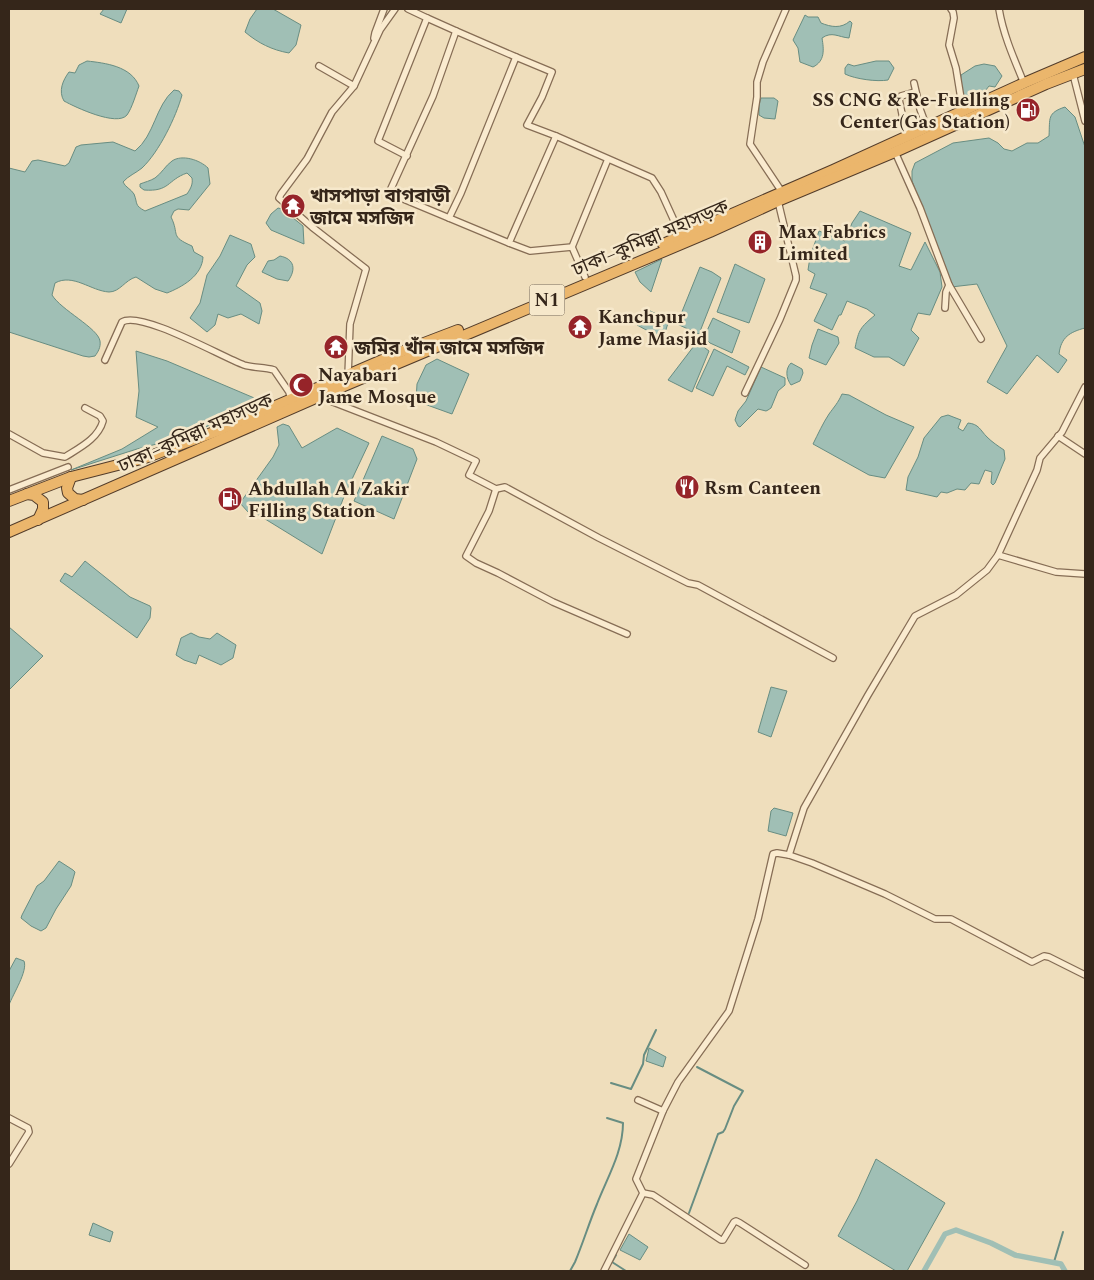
<svg xmlns="http://www.w3.org/2000/svg" width="1094" height="1280" viewBox="0 0 1094 1280" font-family="Spectral,'Noto Sans Bengali',serif">
<style>
.water{fill:#a0bfb5;stroke:#688d82}
.lines{fill:none;stroke-linecap:round;stroke-linejoin:round}
.stream{stroke:#688d82;stroke-width:2}
.canal{stroke:#a0bfb5;stroke-width:5.5}
.minor-casing{stroke:#866d55;stroke-width:8}
.trunk-casing{stroke:#533c2a;stroke-width:12}
.minor{stroke:#faebcf;stroke-width:5.5}
.trunk{stroke:#ebb66c;stroke-width:10}
.labels{text-anchor:middle;stroke-width:5;stroke-linejoin:round;paint-order:stroke}
.shield{fill:#f6e8cb;stroke:#6f604f;stroke-width:1}
.shield-label{font-size:18px;font-weight:bold;fill:#35261a}
.poi-label{font-size:19px;font-weight:bold;fill:#35261a;stroke:#f6e8cb;text-anchor:start}
.street-label{font-size:19px;fill:#35261a;stroke:#f6e8cb}
</style>
<rect width="100%" height="100%" fill="#efdebc"/>
<g class="water">
<polygon points="104,9 127,9 121,23 100,14"/>
<path d="M257,9H273L301,25L296,45L289,53C272,50 258,43 245,32L250,19Z"/>
<path d="M805,15L808,17H818L821,23C831,27 841,29 850,21L852,23L849,38C838,37 832,31 822,38C824,50 825,61 813,67L800,62L798,48L793,40Z"/>
<path d="M87,61C105,63 131,66 139,86C136,94 132,108 127,115C117,127 75,107 64,101C58,91 63,80 69,72L75,73L79,65Z"/>
<path d="M876,61H889L894,68L888,80C877,82 855,79 845,74V68L848,64L854,66Z"/>
<path d="M984,64L995,66L1002,76L995,87L989,86L975,104H968L962,99C963,90 960,84 961,75L975,66Z"/>
<path d="M174,90L179,91L182,95C176,117 159,152 142,168C136,173 128,176 123,182C125,187 131,189 134,194C138,204 134,205 145,211L187,194C191,188 193,184 192,178L187,173C167,180 170,192 144,190L140,187V184C145,182 150,181 155,178C162,173 165,166 172,161C182,154 200,160 208,168L210,184L189,210L178,209L174,211L171,217C180,235 169,236 192,246L194,252L203,257C202,276 182,287 167,293L155,289L136,277C125,280 120,292 109,292C91,291 73,273 55,283L52,295C61,310 98,328 100,341C101,347 98,352 95,356L89,357L83,356L9,332V168L25,172L32,161L38,160L65,166L69,163L76,147L81,145L113,142L135,151C155,135 155,106 174,90Z"/>
<polygon points="761,98 774,98 778,101 775,119 764,118 759,115 759,105"/>
<path d="M1065,107L1075,117L1085,147V328C1070,332 1061,337 1059,354L1067,360L1058,373L1037,355L1007,394L987,382L1007,346L977,284L951,287L912,181V171L915,163L953,143L989,138L998,143L1004,149L1012,151L1027,143H1038L1049,136C1050,118 1047,113 1065,107Z"/>
<polygon points="278,208 282,209 303,226 304,244 271,230 266,223 271,214"/>
<path d="M860,211L911,233L899,266L911,270L925,242L940,272L942,287L930,315L918,313L911,330L919,338L904,366L889,357H874L855,348C859,329 860,328 875,315L867,309L847,301L841,315H839L832,330L814,321L827,294L810,288L815,274L808,270L810,257L819,231L845,241L852,223Z"/>
<polygon points="230,235 251,244 255,257 247,265 236,286 260,303 262,311 259,324 241,314 228,318 218,314 215,325 207,332 190,318 200,303 207,275 220,256"/>
<path d="M280,256C295,259 296,270 288,281L277,279L262,272L268,261L274,260Z"/>
<polygon points="662,259 651,292 640,282 635,272"/>
<polygon points="735,264 765,279 749,323 717,312"/>
<polygon points="700,267 712,272 721,278 699,334 677,324"/>
<polygon points="646,309 669,320 663,339 637,325"/>
<polygon points="713,318 740,331 732,353 710,343 704,337"/>
<polygon points="818,329 838,337 839,343 826,365 809,358 812,345"/>
<polygon points="697,342 709,351 692,392 668,380"/>
<polygon points="714,349 749,367 745,375 727,366 713,396 696,388"/>
<polygon points="136,351 167,361 259,400 188,436 137,449 71,470 122,449 158,427 136,417 139,391"/>
<polygon points="437,359 469,374 452,414 416,401 417,384 426,365"/>
<path d="M791,363L802,369L803,373L800,381L791,385C786,378 785,369 791,363Z"/>
<polygon points="761,367 785,378 785,385 778,391 771,408 768,410 766,411 758,409 740,427 738,426 735,420 738,411 746,401"/>
<path d="M842,394L849,395L886,415L914,427L885,478L869,475L813,444C818,434 823,423 829,414C834,407 838,403 842,394Z"/>
<path d="M948,415L961,420L958,428L963,431L968,423C979,424 980,430 987,437C992,442 998,446 1004,450L1005,459L995,483L993,485L991,483L992,472L985,470L979,484L971,483L965,490L957,489L947,493L941,492L937,497L906,490L908,477L918,457L924,438L941,417Z"/>
<polygon points="283,424 289,426 302,448 337,428 369,443 345,494 322,554 257,514 248,512 240,503 273,457 279,445 277,427"/>
<polygon points="382,436 413,449 417,459 394,519 354,501"/>
<polygon points="85,561 130,597 150,606 151,608 150,618 137,638 60,581 65,573 72,577"/>
<polygon points="9,627 43,656 9,690"/>
<polygon points="191,633 199,637 210,639 217,633 236,645 233,658 221,665 199,655 196,664 184,660 176,655 181,638"/>
<polygon points="771,687 787,691 771,737 758,732"/>
<polygon points="774,808 793,813 786,836 768,831 771,811"/>
<polygon points="59,861 73,870 75,872 71,886 56,909 46,928 41,931 31,926 21,918 22,915 37,886 44,881"/>
<path d="M16,958L24,961C28,971 13,994 9,1005V971Z"/>
<polygon points="649,1048 666,1057 663,1067 646,1061"/>
<polygon points="876,1159 945,1203 907,1271 896,1271 838,1236 857,1201"/>
<polygon points="93,1223 113,1232 110,1242 89,1235"/>
<polygon points="629,1234 648,1247 640,1260 620,1250"/>
</g>
<g class="lines">
<g class="stream">
<polyline points="611,1083 631,1089 643,1064 644,1055 656,1030"/>
<polyline points="689,1213 718,1134 723,1132 725,1129 734,1106 743,1091 697,1067"/>
<polyline points="616,1255 612,1262 626,1271"/>
<polyline points="1054,1262 1063,1232"/>
<path d="M570,1271L575,1262C583,1243 589,1223 597,1204C607,1178 623,1152 623,1123L607,1118"/>
</g>
<polyline class="canal" points="924,1271 945,1234 956,1230 991,1243 1015,1255 1061,1264 1065,1271"/>
<defs>
<g id="minor">
<polyline points="408,9 427,18"/>
<polyline points="951,9 953,12 954,18 949,45 956,68 963,111"/>
<path d="M999,9C1003,34 1014,59 1024,83"/>
<polyline points="374,38 375,33 384,9"/>
<polyline points="319,66 354,86"/>
<polyline points="1073,74 1085,121"/>
<polyline points="914,83 920,109 927,128"/>
<polyline points="909,136 904,124 899,99 901,96 915,92"/>
<polyline points="895,152 920,208 949,285 946,292 945,308"/>
<polyline points="407,156 378,141 427,18 456,31"/>
<polyline points="608,159 572,247 530,251 509,243 556,136 652,178 661,192 681,236"/>
<polyline points="782,192 750,144 757,97 757,82 763,62 786,9"/>
<polyline points="449,218 389,193 433,96 456,31 516,57"/>
<polyline points="509,243 449,218 461,193 516,57 552,72 542,97 527,125 556,136"/>
<polyline points="572,247 585,277"/>
<polyline points="949,285 981,339"/>
<path d="M105,360L122,322C140,310 222,357 244,365C253,368 264,367 274,370L289,392L291,400"/>
<polyline points="348,376 350,324 366,269 312,227 279,198 281,194 307,159 332,112 354,86 380,30 395,9"/>
<polyline points="1085,387 1062,432 1040,458 1037,470 998,555 1056,572 1085,574"/>
<polyline points="745,393 780,319 796,280 796,276 778,201"/>
<polyline points="320,397 436,442 476,461 469,475 496,489 505,487 599,538 688,583 698,585 833,658"/>
<path d="M9,434L43,453L65,457C79,448 98,439 103,421L100,416L85,408"/>
<polyline points="1058,436 1085,454"/>
<polyline points="496,489 489,511 466,556 476,563 498,573 553,602 627,634"/>
<polyline points="9,490 68,467"/>
<polyline points="789,855 804,808 868,695 915,616 956,595 987,570 998,555"/>
<polyline points="638,1100 663,1111"/>
<polyline points="9,1118 28,1128 29,1132 9,1164"/>
<polyline points="643,1193 653,1195 721,1240 723,1240 734,1222 736,1221 740,1223 805,1265"/>
<polyline points="604,1271 643,1193 636,1179 663,1111 678,1082 729,1011 758,919 773,854 777,853 789,855 812,863 885,894 935,919 951,919 1032,962 1044,956 1049,957 1085,975"/>
</g>
<g id="trunk">
<polyline points="663,244 833,170 1024,83 1085,57"/>
<polyline points="71,477 67,488 68,493 75,499 83,500"/>
<polyline points="27,494 34,495 43,502 43,509 38,520"/>
<polyline points="9,501 71,477 145,458 222,429 403,351 458,330"/>
<polyline points="9,532 318,397 710,232 778,201 895,152 1046,84 1085,69"/>
</g>
</defs>
<use href="#minor" class="minor-casing"/>
<use href="#trunk" class="trunk-casing"/>
<use href="#minor" class="minor"/>
<use href="#trunk" class="trunk"/>
</g>
<defs>
<symbol id="fuel-disc" viewBox="-11 -11 22 22"><circle r="9.5" fill="#962429" stroke="#f6e8cb"/><path d="M-5.5-6h7V0h2V4h1.3V-2.5L3-4.5l.8-.8L6-3V5H2.5V1h-1V6h-7ZM-4.2-4.7v3.2H.2V-4.7Z" fill="#fff"/></symbol>
<symbol id="temple-disc" viewBox="-11 -11 22 22"><circle r="9.5" fill="#962429" stroke="#f6e8cb"/><path d="M0-6L5-2H3V0L6.5 2.5H4V6H1.5V3h-3V6H-4V2.5H-6.5L-3 0V-2H-5Z" fill="#fff"/></symbol>
<symbol id="building-disc" viewBox="-11 -11 22 22"><circle r="9.5" fill="#962429" stroke="#f6e8cb"/><path d="M-4-6H4V6H1V3H-1V6H-4ZM-2.5-4.3h1.7v1.8h-1.7ZM.8-4.3h1.7v1.8H.8ZM-2.5-1h1.7V.8h-1.7ZM.8-1h1.7V.8H.8Z" fill="#fff"/></symbol>
<symbol id="mosque-disc" viewBox="-11 -11 22 22"><circle r="9.5" fill="#962429" stroke="#f6e8cb"/><path d="M3.5-4.9A6 6 0 1 0 3.5 4.9A5 5 0 1 1 3.5-4.9Z" fill="#fff"/></symbol>
<symbol id="restaurant-disc" viewBox="-11 -11 22 22"><circle r="9.5" fill="#962429" stroke="#f6e8cb"/><path d="M-5-6h1v4h1v-4h1v4h1v-4h1v5L-1.5 .5V6h-2V.5L-5-1ZM5-6V6H3V1.5H1.5Q1.5-4 5-6Z" fill="#fff"/></symbol>
</defs>
<g fill-rule="evenodd">
<use href="#fuel-disc" x="1014" y="96" width="28" height="28"/>
<use href="#temple-disc" x="279" y="192" width="28" height="28"/>
<use href="#building-disc" x="746" y="228" width="28" height="28"/>
<use href="#temple-disc" x="566" y="313" width="28" height="28"/>
<use href="#temple-disc" x="322" y="333" width="28" height="28"/>
<use href="#mosque-disc" x="287" y="371" width="28" height="28"/>
<use href="#restaurant-disc" x="673" y="473" width="28" height="28"/>
<use href="#fuel-disc" x="216" y="485" width="28" height="28"/>
</g>
<g class="labels">
<rect class="shield" x="529.5" y="284.5" width="35" height="31" rx="4"/>
<g class="shield-label">
<text x="547" y="306">N1</text>
</g>
<g class="poi-label">
<text x="1010" y="106" text-anchor="end">SS CNG &amp; Re-Fuelling<tspan x="1010" dy="22">Center(Gas Station)</tspan></text>
<text x="310" y="202">খাসপাড়া বাগবাড়ী<tspan x="310" dy="22">জামে মসজিদ</tspan></text>
<text x="778" y="238">Max Fabrics<tspan x="778" dy="22">Limited</tspan></text>
<text x="598" y="323">Kanchpur<tspan x="598" dy="22">Jame Masjid</tspan></text>
<text x="354" y="354">জমির খাঁন জামে মসজিদ</text>
<text x="318" y="381">Nayabari<tspan x="318" dy="22">Jame Mosque</tspan></text>
<text x="704" y="494">Rsm Canteen</text>
<text x="248" y="495">Abdullah Al Zakir<tspan x="248" dy="22">Filling Station</tspan></text>
</g>
<g class="street-label">
<text transform="translate(650 237) rotate(-23)" y="7">ঢাকা–কুমিল্লা মহাসড়ক</text>
<text transform="translate(195 432) rotate(-24)" y="7">ঢাকা–কুমিল্লা মহাসড়ক</text>
</g>
</g>
<rect width="1094" height="1280" fill="none" stroke="#35261a" stroke-width="20"/>
</svg>
